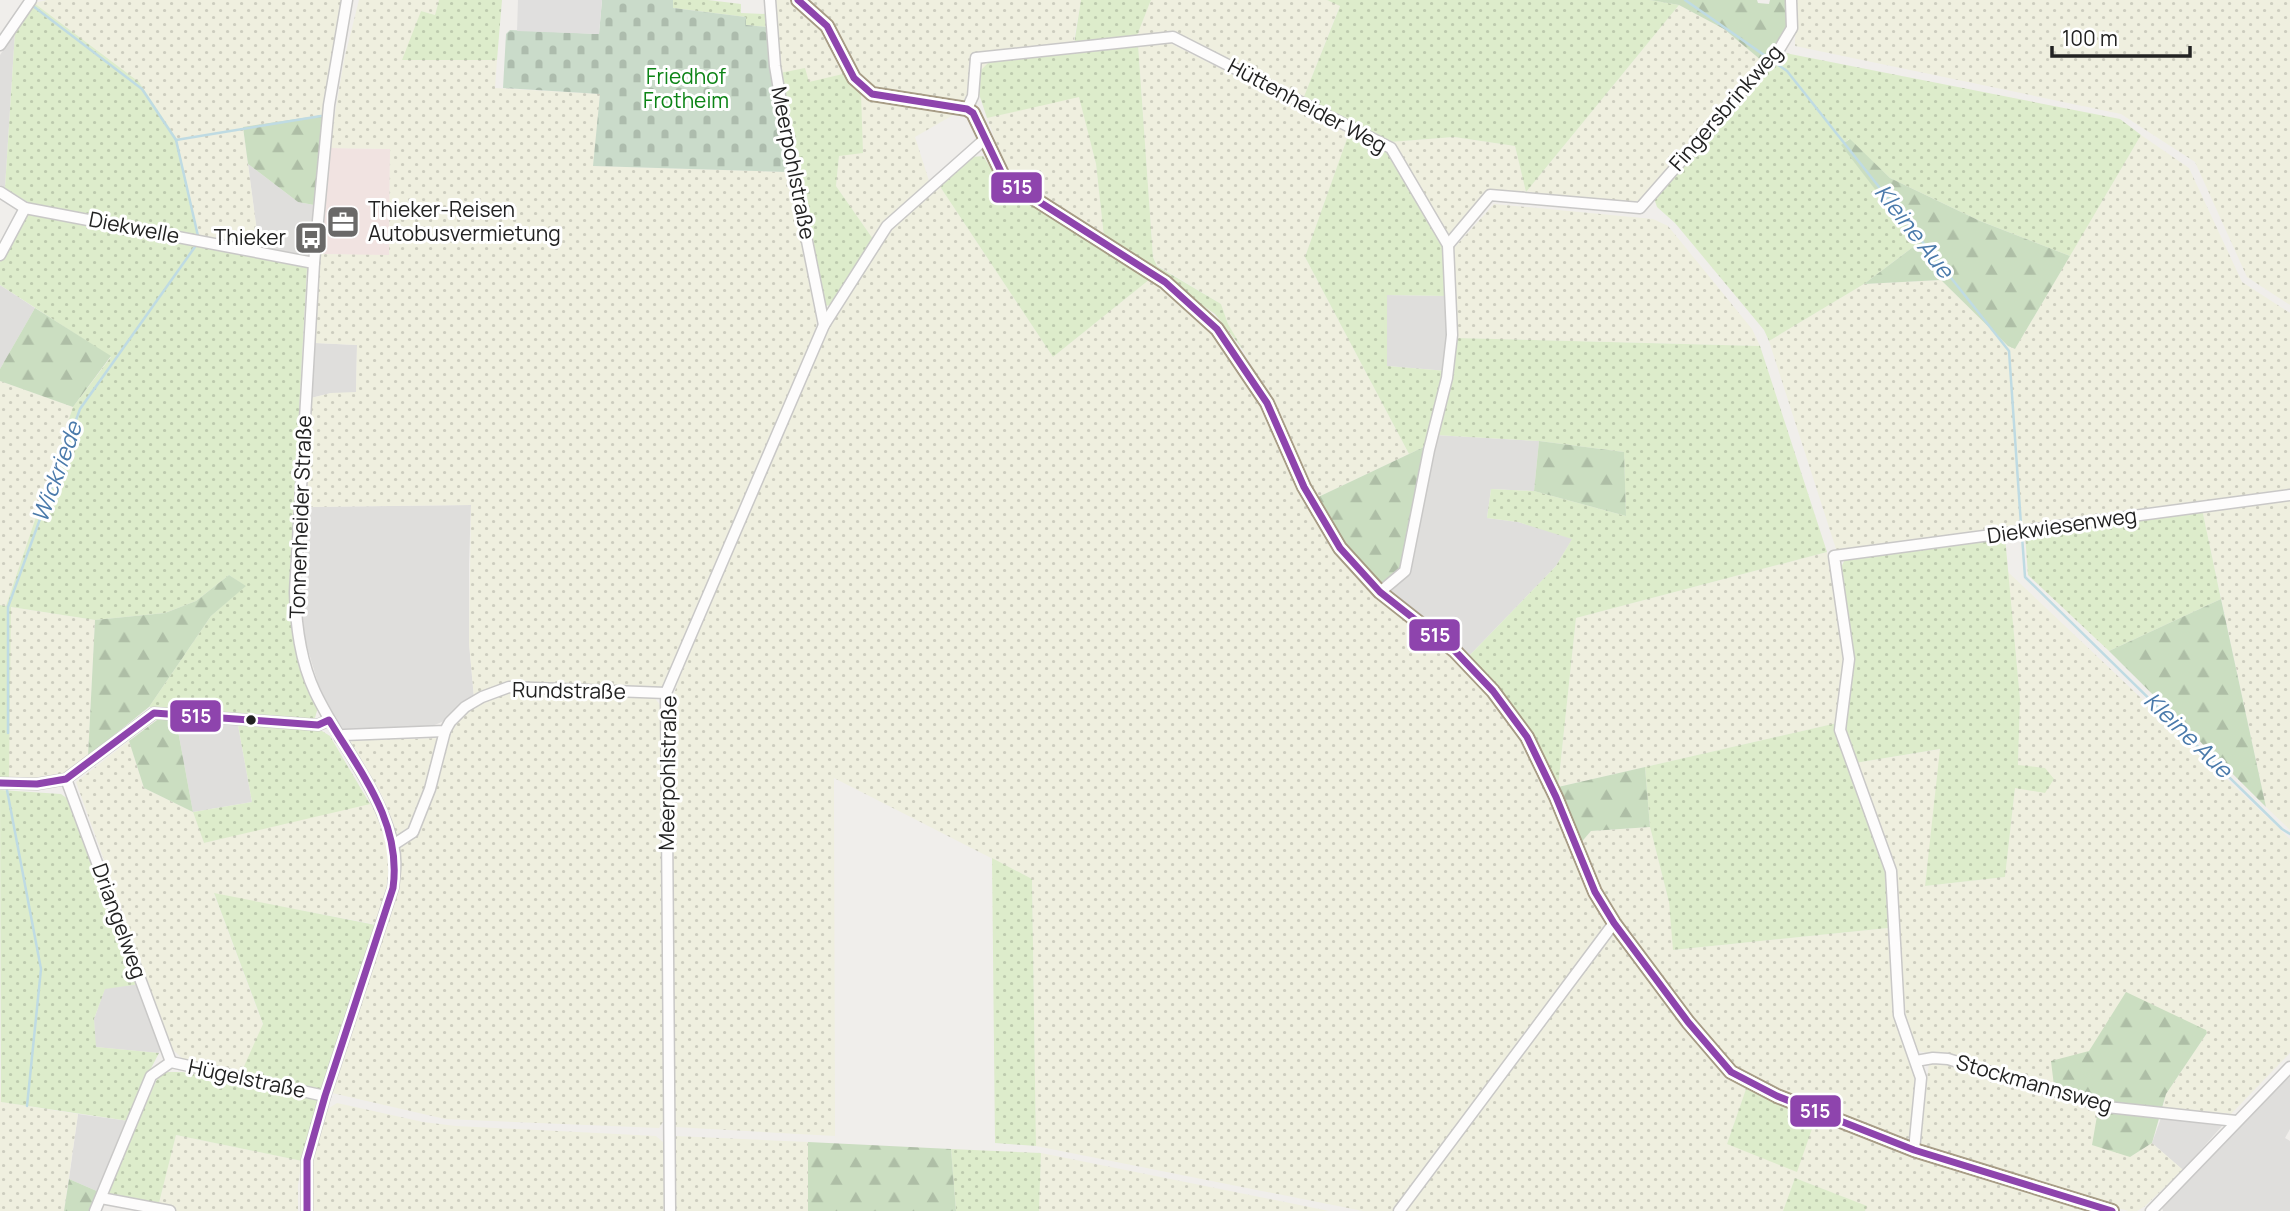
<svg xmlns="http://www.w3.org/2000/svg" width="2290" height="1211" viewBox="0 0 2290 1211" font-family="Manrope,sans-serif">
<style>
.residential{fill:#dfdedc}
.commercial{fill:#f1e3e1}
.farmland{fill:url(#farmland-dots)}
.grass{fill:url(#grass-dots)}
.forest{fill:url(#forest-firs)}
.cemetery{fill:url(#cemetery-stones)}
.parking{fill:#e0dfde}
.lines{fill:none;stroke-linecap:round;stroke-linejoin:round}
.stream{stroke:#bfdbe3;stroke-width:2.5}
.minor-casing{stroke:#c9c8c7;stroke-width:13}
.major-casing{stroke:#a79c86;stroke-width:16}
.minor{stroke:#fdfcfc;stroke-width:10}
.major{stroke:#f3ede7;stroke-width:12}
.bus-1-casing{stroke:#fff;stroke-width:12}
.bus-1{stroke:#8e44ad;stroke-width:7}
.bus-dot{fill:#222;stroke:#fff;stroke-width:2.5}
.labels{text-anchor:middle;stroke-width:6;stroke-linejoin:round;paint-order:stroke}
.park-label{font-size:21px;fill:#0c8416;stroke:#fff}
.street-label{font-size:21px;fill:#222;stroke:#fff}
.poi-label{font-size:21px;fill:#222;stroke:#fff;text-anchor:start}
.water-label{font-size:23px;font-style:italic;fill:#4a7aab;stroke:#fff}
.line-badge{stroke:#fff;stroke-width:2.5}
.badge-label{font-size:19px;text-anchor:middle;font-weight:bold;fill:#fff}
</style>
<defs>
<pattern id="farmland-dots" width="8" height="8" patternUnits="userSpaceOnUse" patternTransform="scale(1.75)"><rect width="8" height="8" fill="#efefdf"/><path d="M2 2h.1M6 6h.1" fill="none" stroke="#cdcdbf" stroke-width="1.8" stroke-linecap="round"/></pattern>
<pattern id="grass-dots" width="8" height="8" patternUnits="userSpaceOnUse" patternTransform="scale(1.75)"><rect width="8" height="8" fill="#ddeccb"/><path d="M2 2h.1M6 6h.1" fill="none" stroke="#bdcaae" stroke-width="1.8" stroke-linecap="round"/></pattern>
<pattern id="forest-firs" width="22" height="20" patternUnits="userSpaceOnUse" patternTransform="scale(1.75)"><rect width="22" height="20" fill="#cbdec1"/><path d="M5 1l3.5 6h-7zM16 11l3.5 6h-7z" fill="#aebea6"/></pattern>
<pattern id="cemetery-stones" width="16" height="16" patternUnits="userSpaceOnUse" patternTransform="scale(1.75)"><rect width="16" height="16" fill="#cadbca"/><path d="M2 7V4a2 2 0 0 1 4 0v3zM10 15v-3a2 2 0 0 1 4 0v3z" fill="#adbcad"/></pattern>
</defs>
<rect width="100%" height="100%" fill="#f0eeeb"/>
<g class="residential">
<polygon points="15,32 5,188 0,185 0,55"/>
<polygon points="248,164 298,202 314,205 311,259 259,247"/>
<polygon points="0,285 35,308 0,369"/>
<polygon points="1387,295 1448,296 1447,371 1387,366"/>
<polygon points="315,343 357,345 356,393 331,393 311,398"/>
<polygon points="1435,435 1539,441 1534,491 1491,489 1487,518 1518,522 1573,538 1556,566 1468,657 1386,591"/>
<polygon points="471,505 469,564 469,643 474,698 449,719 425,729 340,730 323,700 305,640 303,621 307,507"/>
<polygon points="176,720 238,725 252,802 193,812"/>
<polygon points="140,984 162,1045 159,1053 95,1047 94,1019 105,988"/>
<polygon points="2290,1073 2290,1129 2285,1138 2290,1141 2290,1211 2163,1211 2162,1208"/>
<polygon points="78,1114 129,1121 99,1192 69,1179"/>
<polygon points="2161,1118 2222,1126 2183,1170 2152,1143"/>
</g>
<polygon class="commercial" points="329,148 390,149 389,256 320,254"/>
<g class="farmland">
<polygon points="47,0 342,0 323,115 243,127 259,247 198,236 177,139 139,82 34,3"/>
<polygon points="359,0 439,0 435,15 421,11 403,60 497,60 495,88 600,94 594,166 787,172 818,314 815,334 669,682 660,689 505,685 474,698 469,643 471,505 307,507 311,398 331,393 356,392 357,345 315,343 320,254 389,255 390,149 329,148 344,60"/>
<polygon points="776,0 1081,0 1072,51 978,91 960,111 915,137 930,184 873,239 836,186 839,156 861,93 849,84 809,82 780,73"/>
<polygon points="1151,0 1327,0 1340,5 1303,99 1175,34 1136,38"/>
<polygon points="1795,0 2290,0 2290,305 2247,277 2195,162 2121,114 1795,46"/>
<polygon points="1679,5 1724,29 1762,61 1642,199 1628,204 1526,192 1490,192 1449,242 1390,142 1454,137 1515,146 1526,192"/>
<polygon points="1170,43 1349,133 1305,257 1409,454 1314,499 1274,405 1228,324 1221,304 1157,265 1153,256 1138,44"/>
<polygon points="1079,96 1096,164 1104,237 1056,203 1009,177 987,118"/>
<polygon points="2141,135 2189,168 2242,282 2290,313 2290,489 1841,551 1836,549 1769,341 1864,284 1941,280 2008,346 2015,349"/>
<polygon points="939,185 1053,357 1150,279 1210,328 1262,404 1298,487 1338,555 1373,595 1452,655 1489,694 1520,736 1553,802 1610,925 1396,1211 1363,1211 1036,1146 1032,879 834,778 835,1136 675,1127 671,1124 669,726 672,701 678,681 829,325 889,228"/>
<polygon points="1494,204 1653,219 1668,226 1752,329 1760,346 1456,338 1454,248"/>
<polygon points="0,381 73,407 6,606 0,605"/>
<polygon points="2290,497 2290,830 2266,807 2202,509"/>
<polygon points="1827,552 1845,658 1837,723 1558,787 1576,618"/>
<polygon points="2008,572 2290,839 2290,1053 2231,1114 2163,1107 2166,1094 2207,1033 2089,1051 2054,1086 1986,1066 1918,1051 1908,1032 1903,998 1894,869 1855,763 1941,749 1925,886 2005,877 2015,788 2045,768 2018,766 2020,699"/>
<polygon points="10,607 95,620 88,756 64,775 36,780 9,780"/>
<polygon points="512,692 654,697 663,709 665,1119 659,1128 445,1119 332,1093 385,926 214,894 263,1025 241,1073 184,1060 172,1049 76,782 129,741 144,788 193,812 204,843 384,799 350,743 354,740 447,738 461,716 480,703"/>
<polygon points="1650,827 1669,902 1674,950 1888,928 1893,1015 1917,1081 1910,1137 1904,1141 1781,1091 1735,1068 1690,1020 1598,891 1579,845 1591,831"/>
<polygon points="1616,933 1694,1041 1715,1064 1746,1089 1727,1144 1813,1116 1911,1156 2094,1211 1865,1211 1866,1206 1795,1178 1783,1211 1403,1211 1608,934"/>
<polygon points="1938,1062 2008,1079 2098,1110 2130,1157 2152,1143 2183,1170 2144,1207 2137,1211 2128,1211 1922,1148 1919,1142 1929,1063"/>
<polygon points="0,1078 1,1102 78,1114 64,1211 0,1211"/>
<polygon points="337,1103 423,1122 456,1126 656,1136 664,1143 665,1211 312,1211 310,1176 314,1156 326,1110"/>
<polygon points="176,1135 302,1161 298,1185 298,1211 177,1211 158,1207"/>
<polygon points="676,1136 808,1142 808,1211 673,1211 671,1140"/>
<polygon points="1041,1153 1329,1211 1039,1211"/>
</g>
<g class="grass">
<polygon points="439,0 502,0 497,60 402,60 421,11 435,15"/>
<polygon points="673,0 708,0 741,4 741,13 766,14 766,27 745,25 746,17 673,8"/>
<polygon points="1081,0 1151,0 1136,38 1074,44"/>
<polygon points="1327,0 1650,0 1679,5 1526,192 1515,146 1454,137 1390,142 1303,99 1340,6"/>
<polygon points="34,3 139,82 177,139 198,236 29,203 5,188 15,32"/>
<polygon points="1138,44 1153,257 1157,266 1221,304 1228,324 1244,351 1215,314 1104,237 1096,164 1079,97 987,118 978,91 979,72 991,60"/>
<polygon points="1780,52 2120,119 2141,135 2070,256 1980,221 1890,178 1849,139 1842,145 1917,244 1864,284 1769,341 1764,330 1675,223 1657,207 1654,198"/>
<polygon points="805,68 809,82 843,74 850,84 861,93 863,153 839,156 836,186 873,239 832,305 825,306 780,73"/>
<polygon points="1349,133 1388,150 1442,246 1448,296 1387,295 1387,366 1447,371 1428,445 1409,454 1305,257"/>
<polygon points="983,156 1001,184 1150,279 1053,357 939,185 972,157"/>
<path d="M28,210L307,268L289,591C290,633 298,670 318,707L315,718L306,721L149,707L211,616L245,586L229,575L196,601L165,613L95,620L11,607L9,780H0V605L6,606L73,407L111,357L0,285V262Z"/>
<polygon points="1456,338 1760,346 1827,552 1576,618 1558,787 1468,657 1556,566 1572,539 1518,522 1487,518 1491,489 1534,491 1626,516 1624,452 1539,441 1435,435"/>
<polygon points="2202,509 2221,599 2109,651 2028,575 2025,534"/>
<polygon points="2005,537 2020,699 2018,765 2045,768 2054,779 2045,793 2015,788 2005,877 1925,886 1940,749 1855,763 1845,728 1853,661 1839,572 1845,559"/>
<polygon points="1837,723 1885,872 1888,928 1673,950 1669,902 1650,827 1645,767"/>
<polygon points="238,725 322,731 330,736 370,804 204,843 193,812 252,802"/>
<polygon points="0,790 61,794 68,799 140,984 105,989 94,1019 96,1047 159,1053 148,1074 129,1121 1,1102"/>
<polygon points="992,858 1032,879 1036,1146 995,1143"/>
<polygon points="214,893 376,925 323,1090 241,1073 263,1024"/>
<polygon points="167,1072 182,1072 319,1098 302,1161 176,1135 158,1207 111,1197 106,1192 158,1077"/>
<polygon points="1746,1089 1813,1116 1814,1123 1797,1172 1727,1144"/>
<polygon points="951,1149 1041,1153 1039,1211 956,1211"/>
<polygon points="1795,1178 1867,1206 1865,1211 1783,1211"/>
</g>
<g class="forest">
<polygon points="1650,0 1757,0 1758,3 1769,4 1770,0 1787,0 1788,27 1762,61 1724,29 1679,5"/>
<polygon points="323,115 314,205 298,202 248,164 243,127"/>
<polygon points="1850,139 1890,178 1980,221 2070,256 2015,349 2008,346 1941,280 1864,284 1917,244 1841,145"/>
<polygon points="35,308 111,356 73,407 0,381 0,369"/>
<polygon points="1539,441 1624,452 1626,516 1534,491"/>
<polygon points="1428,445 1403,570 1380,589 1341,547 1314,499"/>
<polygon points="229,575 246,586 211,616 149,707 88,756 95,620 165,613 196,601"/>
<polygon points="2221,599 2266,807 2109,651"/>
<polygon points="157,720 176,720 193,812 144,788 129,741"/>
<polygon points="1645,767 1650,827 1591,831 1579,845 1558,787"/>
<polygon points="2126,992 2206,1030 2207,1033 2166,1094 2152,1143 2130,1157 2092,1145 2098,1110 2052,1094 2054,1086 2051,1061 2089,1051"/>
<polygon points="808,1142 951,1149 956,1211 808,1211"/>
<polygon points="69,1179 99,1192 91,1211 64,1211"/>
</g>
<polygon class="cemetery" points="602,0 673,0 673,8 746,17 746,25 766,27 773,88 787,172 593,166 600,94 503,88 506,34 510,30 599,34"/>
<polygon class="parking" points="518,0 602,0 599,34 517,31"/>
<g class="lines">
<g class="stream">
<polyline points="1685,0 1787,71 2009,351 2021,525"/>
<polyline points="33,6 142,89 176,140 198,236"/>
<polyline points="176,140 321,116"/>
<polyline points="2022,536 2025,577 2282,829 2290,834"/>
<polyline points="8,733 8,607 80,409 197,244"/>
<polyline points="7,790 41,969 27,1106"/>
</g>
<defs>
<g id="minor">
<polyline points="770,0 775,66 792,167 824,325"/>
<polyline points="0,45 31,0"/>
<polyline points="967,109 973,96 976,58 1173,37 1391,148 1448,245 1452,335 1447,378 1429,450 1405,571 1380,592"/>
<polyline points="0,192 25,208 314,263"/>
<polyline points="1448,245 1490,195 1640,208 1780,48 1792,28 1791,0"/>
<polyline points="0,255 25,208"/>
<polyline points="340,738 344,735 445,731 450,722 465,707 482,697 509,687 666,693"/>
<polyline points="66,779 171,1062"/>
<polyline points="0,783 37,784 66,779 154,713 318,725 329,720"/>
<polyline points="393,845 413,832 430,789 445,731"/>
<polyline points="1916,1061 1933,1058 1948,1059 2107,1107 2236,1121"/>
<polyline points="1914,1150 1921,1078 1899,1015 1891,871 1840,730 1849,659 1834,556 2290,495"/>
<polyline points="101,1198 170,1211"/>
<polyline points="95,1211 151,1076 171,1062 325,1096"/>
<path d="M307,1211V1160L325,1096L393,888C395,873 397,859 393,845C380,789 339,743 315,692C300,660 296,626 295,592L314,263L329,105L347,0"/>
<polyline points="670,1211 666,693 824,325 887,226 985,139"/>
<polyline points="1399,1211 1614,923"/>
<polyline points="2151,1211 2290,1067"/>
</g>
<polyline id="major" points="798,0 827,26 854,78 872,94 967,109 973,113 1005,180 1165,282 1217,329 1267,403 1304,487 1340,548 1380,592 1455,651 1493,691 1527,737 1556,797 1595,892 1614,923 1688,1022 1731,1072 1777,1096 1914,1150 2112,1211"/>
</defs>
<use href="#minor" class="minor-casing"/>
<use href="#major" class="major-casing"/>
<use href="#minor" class="minor"/>
<use href="#major" class="major"/>
<defs>
<g id="bus-1">
<polyline points="798,0 827,26 854,78 872,94 967,109 973,113 1005,180 1165,282 1217,329 1267,403 1304,487 1340,548 1380,592 1455,651 1493,691 1527,737 1556,797 1595,892 1614,923 1688,1022 1731,1072 1777,1096 1914,1150 2112,1211"/>
<path d="M0,783L37,784L66,779L154,713L318,725L329,720C361,773 402,823 393,888L325,1096L307,1160V1211"/>
</g>
</defs>
<use href="#bus-1" class="bus-1-casing"/>
<use href="#bus-1" class="bus-1"/>
</g>
<defs>
<symbol id="office-square" viewBox="-11 -11 22 22"><rect x="-9" y="-9" width="18" height="18" rx="4" fill="#6a6968" stroke="#fff"/><path d="M-6-3h4V-5.5h4V-3h4V5H-6ZM-1-4.5V-3h2v-1.5ZM-6 0V1H6V0Z" fill="#fff"/></symbol>
<symbol id="bus-square" viewBox="-11 -11 22 22"><rect x="-9" y="-9" width="18" height="18" rx="4" fill="#6a6968" stroke="#fff"/><path d="M-5-6H5V4H4V6H2V4H-2V6H-4V4H-5ZM-3.5-4V0h7V-4ZM-3.5 1.2v1.5H-2V1.2ZM2 1.2v1.5H3.5V1.2Z" fill="#fff"/></symbol>
</defs>
<g fill-rule="evenodd">
<use href="#office-square" x="324" y="203" width="38" height="38"/>
<use href="#bus-square" x="292" y="219" width="38" height="38"/>
</g>
<circle class="bus-dot" cx="251" cy="720" r="6"/>
<g class="labels">
<g class="park-label">
<text x="686" y="84">Friedhof<tspan x="686" dy="24">Frotheim</tspan></text>
</g>
<g class="street-label">
<text transform="translate(1307 106) rotate(28)" y="7">Hüttenheider Weg</text>
<text transform="translate(1726 108) rotate(-49)" y="7">Fingersbrinkweg</text>
<text transform="translate(793 163) rotate(79)" y="7">Meerpohlstraße</text>
<text transform="translate(134 228) rotate(11)" y="7">Diekwelle</text>
<text transform="translate(301 517) rotate(-88)" y="7">Tonnenheider Straße</text>
<text transform="translate(2062 526) rotate(-8)" y="7">Diekwiesenweg</text>
<text transform="translate(569 691) rotate(1)" y="7">Rundstraße</text>
<text transform="translate(668 773) rotate(-89)" y="7">Meerpohlstraße</text>
<text transform="translate(119 921) rotate(70)" y="7">Driangelweg</text>
<text transform="translate(247 1079) rotate(12)" y="7">Hügelstraße</text>
<text transform="translate(2034 1084) rotate(16)" y="7">Stockmannsweg</text>
</g>
<g class="poi-label">
<text x="368" y="217">Thieker-Reisen<tspan x="368" dy="24">Autobusvermietung</tspan></text>
<text x="286" y="245" text-anchor="end">Thieker</text>
</g>
<g class="water-label">
<text transform="translate(1914 231) rotate(52)" y="8">Kleine Aue</text>
<text transform="translate(57 472) rotate(-70)" y="8">Wickriede</text>
<text transform="translate(2188 735) rotate(44)" y="8">Kleine Aue</text>
</g>
</g>
<g class="line-badge">
<rect x="990" y="171" width="53" height="33" rx="7" fill="#8e44ad"/>
<rect x="1408" y="618" width="53" height="34" rx="7" fill="#8e44ad"/>
<rect x="169" y="699" width="53" height="34" rx="7" fill="#8e44ad"/>
<rect x="1789" y="1094" width="53" height="34" rx="7" fill="#8e44ad"/>
</g>
<g class="badge-label">
<text x="1017" y="194">515</text>
<text x="1435" y="642">515</text>
<text x="196" y="723">515</text>
<text x="1815" y="1118">515</text>
</g>
<path d="M2052 46v10h138v-10" fill="none" stroke="#222222" stroke-width="3.5"/>
<text x="2062" y="46" font-size="21" fill="#222222" stroke="#ffffff" stroke-width="5" paint-order="stroke">100 m</text>
</svg>
